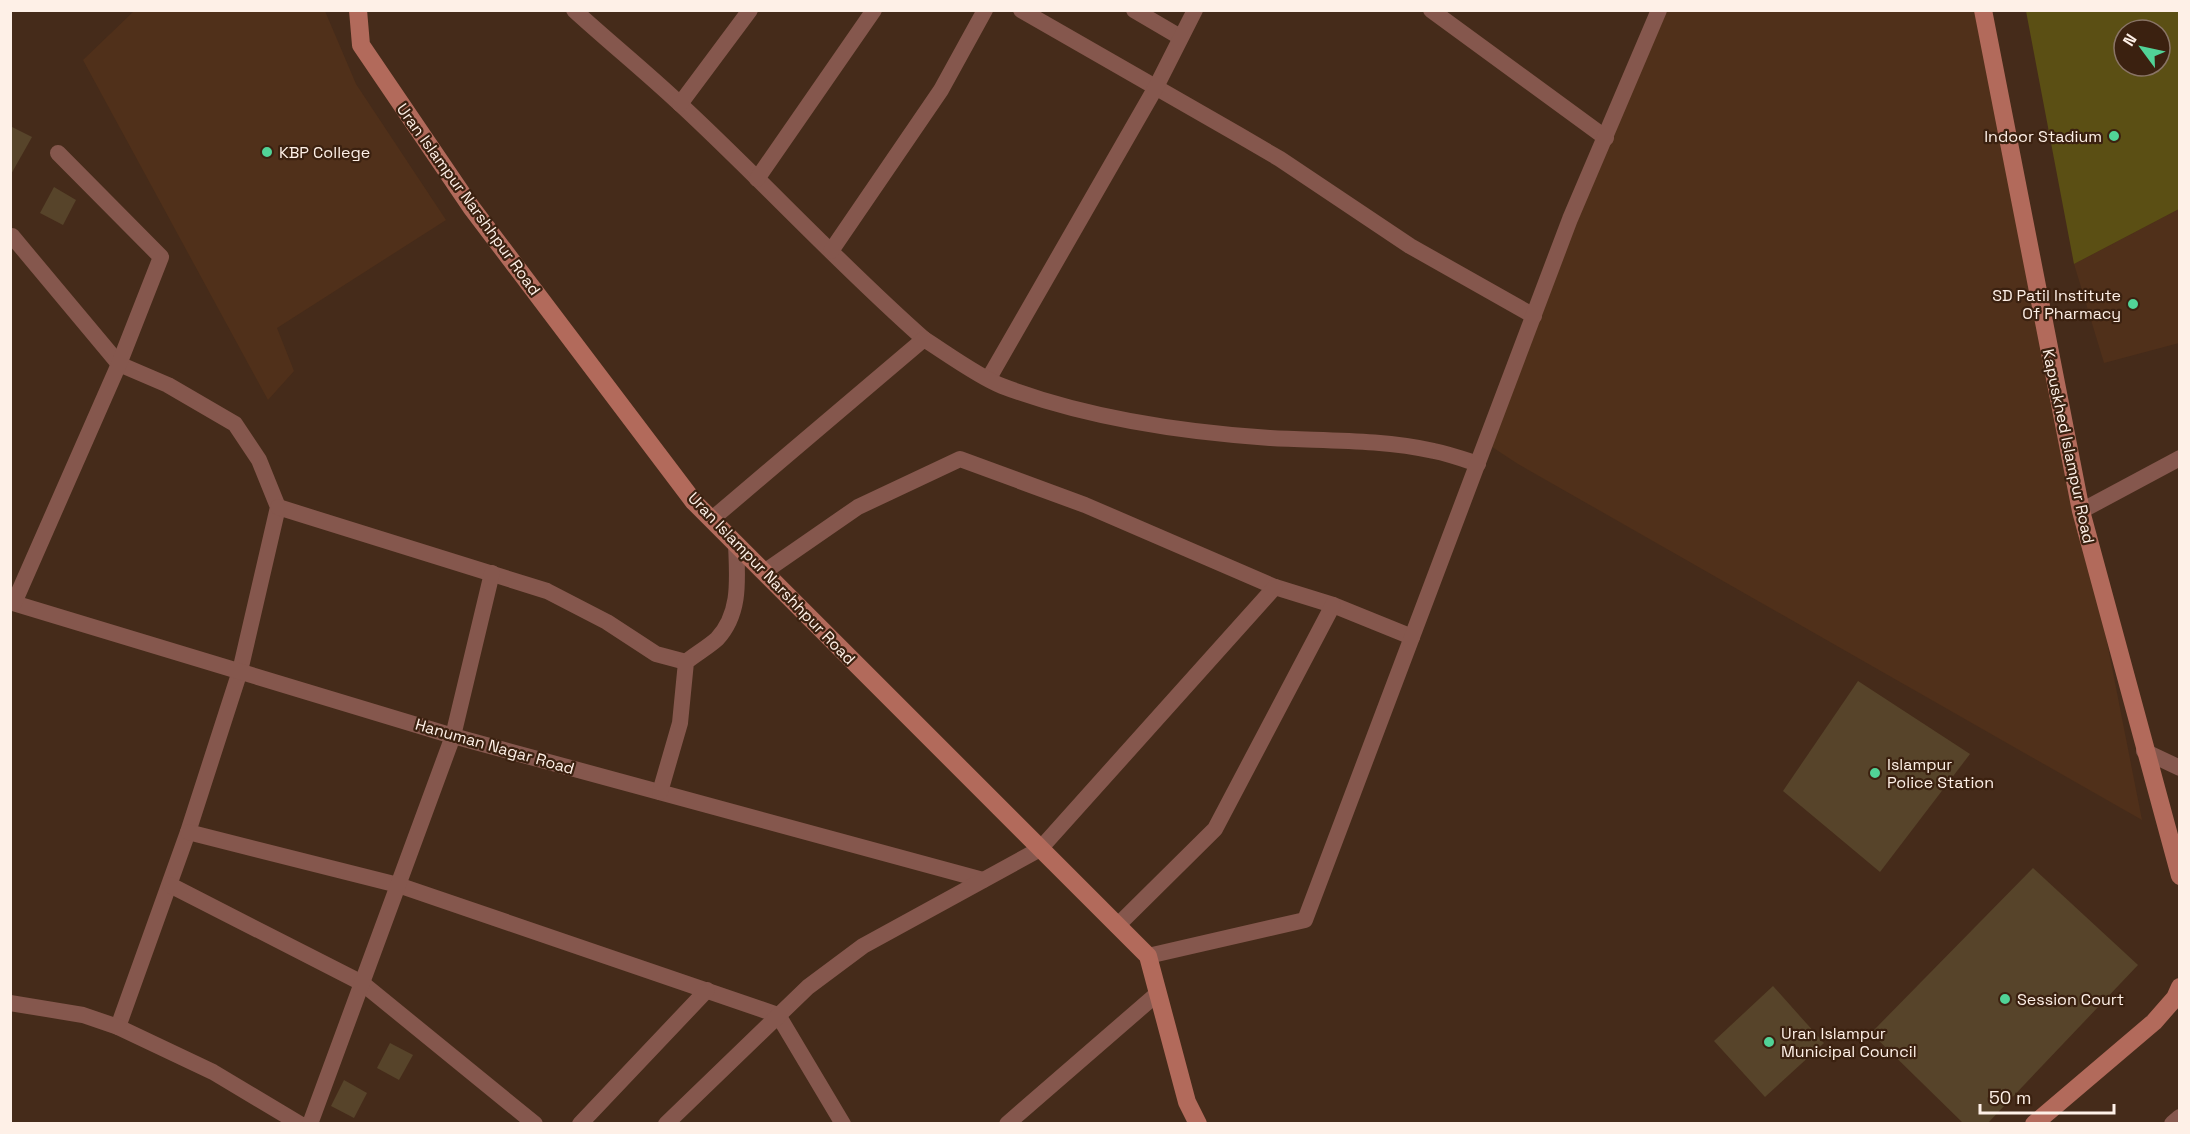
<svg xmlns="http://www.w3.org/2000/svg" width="2190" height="1134" viewBox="0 0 2190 1134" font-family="'Space Grotesk',sans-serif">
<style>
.built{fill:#50301a}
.pitch{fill:#5b4f14;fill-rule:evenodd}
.building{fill:#57442a}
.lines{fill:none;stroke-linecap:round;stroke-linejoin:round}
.minor{stroke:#85574d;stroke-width:16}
.tertiary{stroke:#85574d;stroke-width:18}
.secondary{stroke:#b26a5b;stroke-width:18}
.poi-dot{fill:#51d397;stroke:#3b2110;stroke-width:2}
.labels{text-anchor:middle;stroke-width:4.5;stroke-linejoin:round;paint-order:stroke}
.poi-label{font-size:16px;fill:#fef0e7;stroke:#3b2110;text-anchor:start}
.street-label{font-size:16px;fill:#fef0e7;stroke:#3b2110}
</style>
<rect width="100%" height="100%" fill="#452b1a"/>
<g class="built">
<polygon points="134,11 325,11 356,84 446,220 277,328 294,371 268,400 83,60"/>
<polygon points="1661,11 1983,11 2142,820 1518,464 1486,443"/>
<polygon points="2179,209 2179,343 2104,363 2074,264"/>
</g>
<path class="pitch" d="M2026,11H2179V209L2074,264ZM2124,30H2160V66H2124Z"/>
<g class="building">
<polygon points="10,126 32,137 10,176"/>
<polygon points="54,187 76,200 63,225 40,213"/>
<polygon points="1858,681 1970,754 1880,872 1783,791"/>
<polygon points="2033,868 2138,965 1987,1124 1964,1124 1871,1033"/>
<polygon points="1773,986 1824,1043 1765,1097 1714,1041"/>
<polygon points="390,1043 413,1055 399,1080 377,1068"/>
<polygon points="344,1080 367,1093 354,1118 331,1106"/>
</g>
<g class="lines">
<g class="minor">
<path d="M574,10C609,42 646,72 680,104C763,181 839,264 924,339"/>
<polyline points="1021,10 1239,135 1280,159 1410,246 1534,316"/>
<polyline points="1134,10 1180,37"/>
<polyline points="1431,10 1606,138"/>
<polyline points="680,104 750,10"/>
<polyline points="757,179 874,10"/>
<polyline points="10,238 12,236 119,364 168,385 235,424 259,460 278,507 240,671 188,832 118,1027"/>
<polyline points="831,251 941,90 985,10"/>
<polyline points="989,378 1156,87 1195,10"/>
<polyline points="278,507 547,591 607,622 656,654 686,662"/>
<polyline points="2081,511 2180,458"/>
<path d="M712,519L924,339C946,353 979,377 1002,386C1086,418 1181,432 1270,438C1324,441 1381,439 1434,451C1449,454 1463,459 1478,464"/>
<polyline points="764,572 858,507 960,459 1085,505 1275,587 1333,605 1412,637"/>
<polyline points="10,602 453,736 983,880"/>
<polyline points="14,603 119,364 161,257 58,153"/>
<polyline points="2144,751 2180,768"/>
<path d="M660,792L680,723L686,662C696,654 708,647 717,639C742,612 737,576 736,543"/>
<polyline points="188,832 398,885 778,1015 843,1124"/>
<polyline points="170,885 362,983 535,1124"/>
<polyline points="1117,926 1215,829 1333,605"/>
<polyline points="1148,956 1305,920 1570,219 1659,10"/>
<polyline points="10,1003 83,1015 118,1027 213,1072 300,1124"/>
<polyline points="310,1124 453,736 492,573"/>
<polyline points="580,1124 707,990"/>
<polyline points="666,1124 808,987 863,946 1040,849 1275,587"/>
<polyline points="1007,1124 1158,993"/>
</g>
<polyline class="tertiary" points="2173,1124 2180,1118"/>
<g class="secondary">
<polyline points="358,10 361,45 471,207 694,502 1148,956 1187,1102 1198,1124"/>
<polyline points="1983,10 2081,511 2180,876"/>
<polyline points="2034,1124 2154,1022 2175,998 2180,987"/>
</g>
</g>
<g class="poi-dot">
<circle cx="2114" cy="136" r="6"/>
<circle cx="267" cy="152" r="6"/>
<circle cx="2133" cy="304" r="6"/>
<circle cx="1875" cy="773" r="6"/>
<circle cx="2005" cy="999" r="6"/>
<circle cx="1769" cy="1042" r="6"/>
</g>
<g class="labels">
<g class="poi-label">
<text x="2102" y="142" text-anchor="end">Indoor Stadium</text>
<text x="279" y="158">KBP College</text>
<text x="2121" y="301" text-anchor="end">SD Patil Institute<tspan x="2121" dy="18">Of Pharmacy</tspan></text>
<text x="1887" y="770">Islampur<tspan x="1887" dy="18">Police Station</tspan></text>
<text x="2017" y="1005">Session Court</text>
<text x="1781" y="1039">Uran Islampur<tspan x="1781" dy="18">Municipal Council</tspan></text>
</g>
<g class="street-label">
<text transform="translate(469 199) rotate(54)" y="6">Uran Islampur Narshhpur Road</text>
<text transform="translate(2069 446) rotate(78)" y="6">Kapuskhed Islampur Road</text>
<text transform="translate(772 578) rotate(46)" y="6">Uran Islampur Narshhpur Road</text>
<text transform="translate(495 746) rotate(16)" y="6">Hanuman Nagar Road</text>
</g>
</g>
<rect width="2190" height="1134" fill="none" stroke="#fef0e7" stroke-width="24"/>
<g transform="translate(2142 48) rotate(303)"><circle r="28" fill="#3b2110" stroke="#897466" stroke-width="1.5"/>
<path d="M0-4.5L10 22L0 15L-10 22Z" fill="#51d397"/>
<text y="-9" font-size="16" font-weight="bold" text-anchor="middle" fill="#fef0e7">N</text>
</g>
<path d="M1980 1104v9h134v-9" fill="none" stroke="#fef0e7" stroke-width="3"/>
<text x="1989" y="1104" font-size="18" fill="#fef0e7" stroke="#3b2110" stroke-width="4.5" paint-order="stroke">50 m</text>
</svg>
